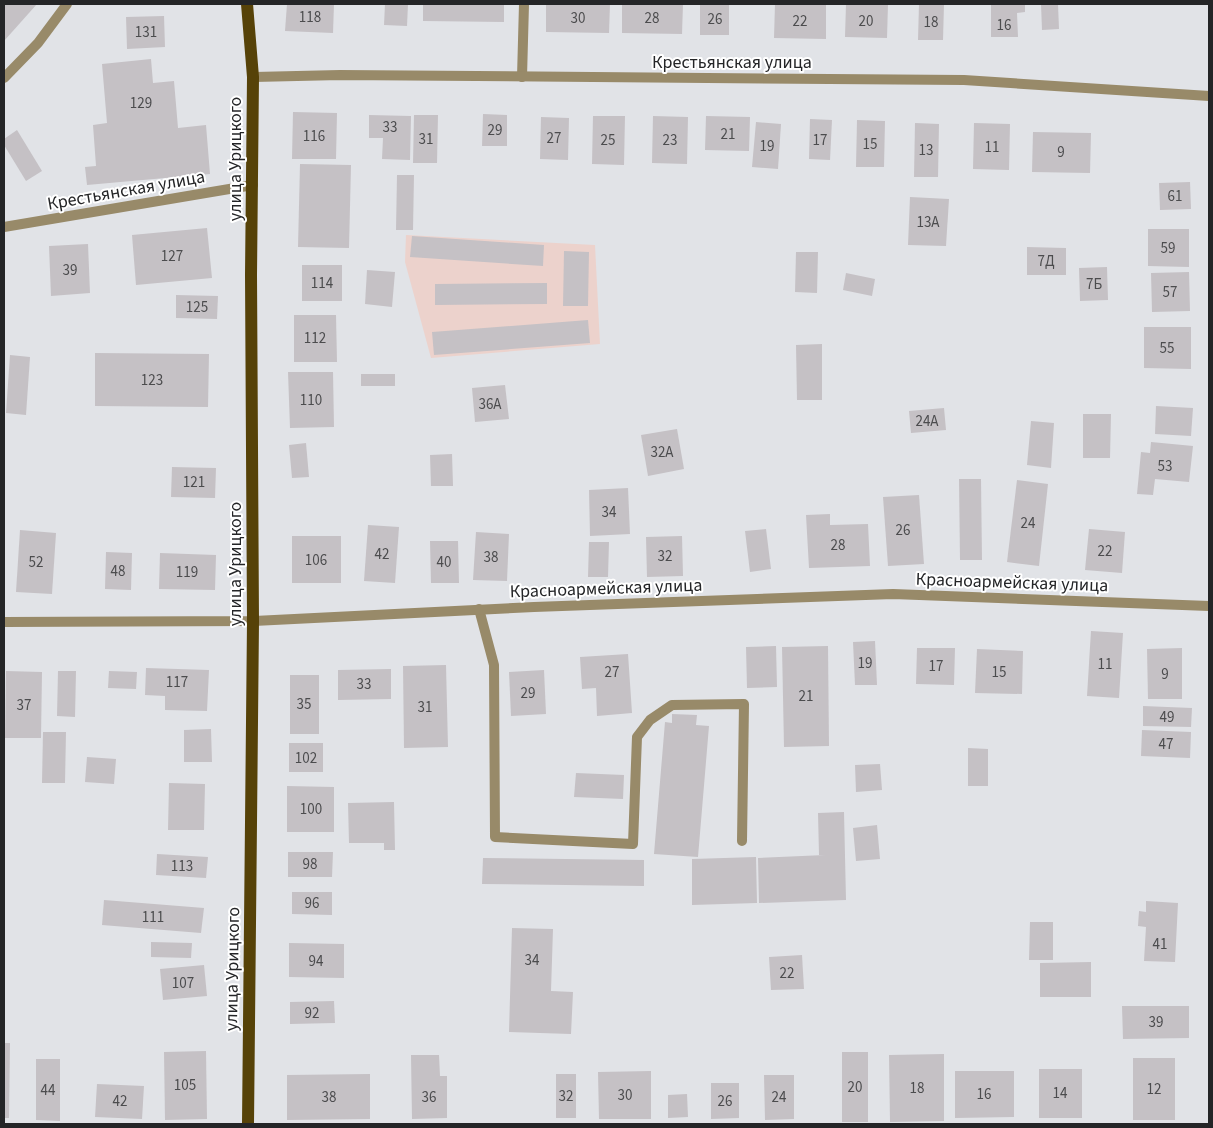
<svg xmlns="http://www.w3.org/2000/svg" width="1213" height="1128" viewBox="0 0 1213 1128" font-family="'Source Sans 3',sans-serif">
<style>
.industrial{fill:#ecd2cc}
.building{fill:#c5c1c5}
.lines{fill:none;stroke-linecap:round;stroke-linejoin:round}
.service{stroke:#988a69;stroke-width:10}
.minor{stroke:#988a69;stroke-width:10}
.primary{stroke:#564208;stroke-width:12}
.labels{text-anchor:middle;stroke-width:4;stroke-linejoin:round;paint-order:stroke}
.number-label{font-size:15px;fill:#4c4c4e}
.street-label{font-size:18px;fill:#242527;stroke:#fff}
</style>
<rect width="100%" height="100%" fill="#e1e3e7"/>
<polygon class="industrial" points="406,235 595,245 600,344 431,358 405,262"/>
<g class="building">
<polygon points="4,4 37,4 4,41"/>
<polygon points="287,4 334,4 333,33 285,31"/>
<polygon points="385,4 408,4 407,26 384,25"/>
<polygon points="423,4 504,4 504,22 423,21"/>
<polygon points="546,4 610,4 609,33 546,32"/>
<polygon points="622,4 683,4 682,34 622,33"/>
<rect x="700" y="4" width="29" height="31"/>
<polygon points="775,4 826,4 826,39 774,38"/>
<polygon points="846,4 888,4 887,38 845,37"/>
<polygon points="919,4 944,4 943,40 918,40"/>
<polygon points="991,4 1025,4 1025,12 1017,13 1018,37 991,37"/>
<polygon points="1041,4 1058,4 1059,29 1042,30"/>
<polygon points="164,16 165,47 127,49 126,17"/>
<polygon points="151,59 153,83 174,81 178,128 206,125 210,174 87,185 85,167 96,166 93,125 107,123 102,64"/>
<polygon points="293,112 337,113 336,159 292,159"/>
<polygon points="483,114 507,115 507,146 482,146"/>
<polygon points="369,115 411,116 410,160 382,159 383,138 369,138"/>
<polygon points="414,115 438,115 437,163 413,163"/>
<polygon points="593,116 625,116 624,165 592,164"/>
<polygon points="653,116 688,117 687,164 652,163"/>
<polygon points="706,116 750,117 749,151 705,150"/>
<polygon points="541,117 569,118 568,160 540,159"/>
<polygon points="810,119 832,120 830,160 809,159"/>
<polygon points="857,120 885,121 884,167 856,167"/>
<polygon points="756,122 781,124 778,169 752,167"/>
<polygon points="915,123 939,124 938,177 914,177"/>
<polygon points="974,123 1010,124 1009,170 973,169"/>
<polygon points="17,130 42,171 26,181 4,145 4,139"/>
<polygon points="1033,132 1091,133 1090,173 1032,172"/>
<polygon points="300,164 351,165 349,248 298,247"/>
<polygon points="397,175 414,175 413,230 396,230"/>
<polygon points="1190,182 1191,209 1160,210 1159,183"/>
<polygon points="910,197 949,199 946,246 908,245"/>
<polygon points="207,228 212,278 136,285 132,235"/>
<polygon points="1148,229 1189,229 1189,267 1148,266"/>
<polygon points="412,236 544,245 543,266 410,257"/>
<polygon points="88,244 90,293 51,296 49,246"/>
<polygon points="1027,247 1066,248 1066,275 1027,275"/>
<polygon points="564,251 589,252 588,306 563,306"/>
<polygon points="796,252 818,252 817,293 795,292"/>
<rect x="302" y="265" width="40" height="36"/>
<polygon points="1107,267 1108,300 1080,301 1079,268"/>
<polygon points="367,270 395,272 392,307 365,304"/>
<polygon points="1189,272 1190,311 1152,312 1151,273"/>
<polygon points="846,273 875,279 872,296 843,290"/>
<polygon points="547,283 547,304 435,305 435,284"/>
<polygon points="176,295 218,296 217,319 176,318"/>
<polygon points="294,315 336,315 337,362 294,362"/>
<polygon points="588,320 590,343 434,355 432,332"/>
<polygon points="1144,327 1191,327 1191,369 1144,368"/>
<polygon points="822,344 822,400 797,400 796,345"/>
<polygon points="95,353 209,354 208,407 95,406"/>
<polygon points="10,355 30,357 26,415 6,413"/>
<polygon points="288,372 333,372 334,427 290,428"/>
<rect x="361" y="374" width="34" height="12"/>
<polygon points="505,385 509,419 475,422 472,388"/>
<polygon points="1156,406 1193,408 1191,436 1155,434"/>
<polygon points="944,408 946,430 911,433 909,411"/>
<polygon points="1083,414 1111,414 1110,458 1083,458"/>
<polygon points="1031,421 1054,423 1051,468 1027,465"/>
<polygon points="677,429 684,469 648,476 641,435"/>
<polygon points="1151,442 1193,446 1189,482 1155,479 1153,495 1137,494 1141,452 1150,453"/>
<polygon points="306,443 309,477 292,478 289,445"/>
<polygon points="452,454 453,486 431,486 430,455"/>
<polygon points="172,467 216,468 215,498 171,497"/>
<polygon points="959,479 981,479 982,560 960,560"/>
<polygon points="1017,480 1048,484 1039,566 1007,562"/>
<polygon points="628,488 630,534 590,536 589,490"/>
<polygon points="919,495 924,564 888,566 883,497"/>
<polygon points="830,514 830,525 868,524 870,566 809,568 806,515"/>
<polygon points="368,525 399,527 395,583 364,581"/>
<polygon points="766,529 771,569 750,572 745,531"/>
<polygon points="1089,529 1125,532 1122,573 1085,570"/>
<polygon points="20,530 56,533 52,594 16,592"/>
<polygon points="476,532 509,534 507,581 473,580"/>
<rect x="292" y="536" width="49" height="47"/>
<polygon points="682,536 683,576 647,577 646,537"/>
<polygon points="430,541 458,541 459,583 431,583"/>
<polygon points="589,542 609,542 608,577 588,577"/>
<polygon points="106,552 132,553 131,590 105,589"/>
<polygon points="160,553 216,555 215,590 159,589"/>
<polygon points="1091,631 1123,633 1119,698 1087,696"/>
<polygon points="875,641 877,685 855,685 853,642"/>
<polygon points="776,646 777,687 747,688 746,647"/>
<polygon points="828,646 829,746 784,747 782,647"/>
<polygon points="917,648 955,648 954,685 916,684"/>
<polygon points="1182,648 1182,699 1148,699 1147,649"/>
<polygon points="977,649 1023,651 1022,694 975,693"/>
<polygon points="628,654 632,713 597,716 596,688 582,689 580,657"/>
<polygon points="446,665 448,747 404,748 403,666"/>
<polygon points="146,668 209,670 207,711 165,710 165,696 145,695"/>
<polygon points="391,669 391,699 338,700 338,670"/>
<polygon points="544,670 546,714 511,716 509,672"/>
<polygon points="6,671 42,672 41,738 5,738"/>
<polygon points="58,671 76,671 75,717 57,716"/>
<polygon points="109,671 137,672 136,689 108,688"/>
<rect x="290" y="675" width="29" height="59"/>
<polygon points="1143,706 1192,708 1191,727 1143,726"/>
<polygon points="672,714 697,715 696,725 709,726 698,857 654,854 665,722 672,723"/>
<polygon points="211,729 212,762 184,762 184,730"/>
<polygon points="1142,730 1191,732 1190,758 1141,756"/>
<polygon points="43,732 66,732 65,783 42,783"/>
<rect x="289" y="743" width="34" height="29"/>
<polygon points="968,748 988,749 988,786 968,786"/>
<polygon points="87,757 116,759 114,784 85,782"/>
<polygon points="880,764 882,790 856,792 855,765"/>
<polygon points="576,773 624,775 623,799 574,797"/>
<polygon points="169,783 205,784 204,830 168,830"/>
<polygon points="287,786 334,787 334,832 287,832"/>
<polygon points="394,802 395,850 384,850 384,843 349,843 348,803"/>
<polygon points="844,812 846,900 759,903 758,858 825,855 819,855 818,813"/>
<polygon points="877,825 880,859 856,861 853,828"/>
<polygon points="288,852 333,852 332,877 288,877"/>
<polygon points="157,854 208,857 206,878 156,875"/>
<polygon points="756,857 757,903 692,905 692,859"/>
<polygon points="483,858 644,860 644,886 482,884"/>
<polygon points="292,892 332,892 332,915 292,914"/>
<polygon points="104,900 204,908 201,933 102,925"/>
<polygon points="1146,901 1178,903 1175,962 1144,961 1146,927 1138,926 1139,911 1146,912"/>
<polygon points="1030,922 1053,922 1053,960 1029,960"/>
<polygon points="512,928 553,929 551,991 573,992 571,1034 509,1032"/>
<polygon points="151,942 192,943 191,958 151,957"/>
<polygon points="289,943 344,944 344,978 289,977"/>
<polygon points="802,955 804,989 771,990 769,957"/>
<polygon points="1091,962 1091,997 1040,997 1040,963"/>
<polygon points="204,965 207,996 163,1000 160,969"/>
<polygon points="334,1001 335,1023 290,1024 290,1002"/>
<polygon points="1122,1006 1189,1006 1189,1038 1123,1039"/>
<polygon points="4,1043 10,1043 9,1118 4,1118"/>
<polygon points="206,1051 207,1119 165,1120 164,1052"/>
<rect x="842" y="1052" width="26" height="70"/>
<polygon points="944,1054 944,1121 890,1122 889,1055"/>
<polygon points="411,1055 439,1055 440,1076 447,1076 447,1118 412,1119"/>
<rect x="1133" y="1058" width="42" height="62"/>
<polygon points="36,1059 60,1059 60,1121 36,1120"/>
<rect x="1039" y="1069" width="43" height="49"/>
<polygon points="651,1071 651,1119 599,1119 598,1072"/>
<polygon points="955,1071 1014,1071 1014,1117 955,1118"/>
<polygon points="370,1074 370,1119 287,1120 287,1075"/>
<rect x="556" y="1074" width="20" height="44"/>
<polygon points="764,1075 794,1075 794,1119 765,1120"/>
<polygon points="711,1083 739,1083 739,1118 711,1119"/>
<polygon points="97,1084 144,1086 142,1119 95,1117"/>
<polygon points="687,1094 688,1117 668,1118 668,1095"/>
</g>
<g class="lines">
<g class="service">
<polyline points="522,77 524,4"/>
<polyline points="479,609 494,665 495,837 633,844 637,737 650,720 672,705 744,704 742,841"/>
</g>
<g class="minor">
<polyline points="253,77 340,75 964,80 1209,96"/>
<polyline points="4,78 38,43 67,4"/>
<polyline points="4,227 253,185"/>
<polyline points="4,622 253,621 534,607 893,594 1209,606"/>
</g>
<polyline class="primary" points="247,4 253,77 251,275 253,621 248,1124"/>
</g>
<g class="labels">
<g class="number-label">
<text x="310" y="22">118</text>
<text x="578" y="23">30</text>
<text x="652" y="23">28</text>
<text x="715" y="24">26</text>
<text x="800" y="26">22</text>
<text x="866" y="26">20</text>
<text x="931" y="27">18</text>
<text x="1004" y="30">16</text>
<text x="146" y="37">131</text>
<text x="141" y="108">129</text>
<text x="390" y="132">33</text>
<text x="495" y="135">29</text>
<text x="728" y="139">21</text>
<text x="314" y="141">116</text>
<text x="554" y="143">27</text>
<text x="426" y="144">31</text>
<text x="608" y="145">25</text>
<text x="670" y="145">23</text>
<text x="820" y="145">17</text>
<text x="870" y="149">15</text>
<text x="767" y="151">19</text>
<text x="992" y="152">11</text>
<text x="926" y="155">13</text>
<text x="1061" y="157">9</text>
<text x="1175" y="201">61</text>
<text x="928" y="227">13А</text>
<text x="1168" y="253">59</text>
<text x="172" y="261">127</text>
<text x="1046" y="266">7Д</text>
<text x="70" y="275">39</text>
<text x="322" y="288">114</text>
<text x="1094" y="289">7Б</text>
<text x="1170" y="297">57</text>
<text x="197" y="312">125</text>
<text x="315" y="343">112</text>
<text x="1167" y="353">55</text>
<text x="152" y="385">123</text>
<text x="311" y="405">110</text>
<text x="490" y="409">36А</text>
<text x="927" y="426">24А</text>
<text x="662" y="457">32А</text>
<text x="1165" y="471">53</text>
<text x="194" y="487">121</text>
<text x="609" y="517">34</text>
<text x="1028" y="528">24</text>
<text x="903" y="535">26</text>
<text x="838" y="550">28</text>
<text x="1105" y="556">22</text>
<text x="382" y="559">42</text>
<text x="665" y="561">32</text>
<text x="491" y="562">38</text>
<text x="316" y="565">106</text>
<text x="36" y="567">52</text>
<text x="444" y="567">40</text>
<text x="118" y="576">48</text>
<text x="187" y="577">119</text>
<text x="865" y="668">19</text>
<text x="1105" y="669">11</text>
<text x="936" y="671">17</text>
<text x="612" y="677">27</text>
<text x="999" y="677">15</text>
<text x="1165" y="679">9</text>
<text x="177" y="687">117</text>
<text x="364" y="689">33</text>
<text x="528" y="698">29</text>
<text x="806" y="701">21</text>
<text x="304" y="709">35</text>
<text x="24" y="710">37</text>
<text x="425" y="712">31</text>
<text x="1167" y="722">49</text>
<text x="1166" y="749">47</text>
<text x="306" y="763">102</text>
<text x="311" y="814">100</text>
<text x="310" y="869">98</text>
<text x="182" y="871">113</text>
<text x="312" y="908">96</text>
<text x="153" y="922">111</text>
<text x="1160" y="949">41</text>
<text x="532" y="965">34</text>
<text x="316" y="966">94</text>
<text x="787" y="978">22</text>
<text x="183" y="988">107</text>
<text x="312" y="1018">92</text>
<text x="1156" y="1027">39</text>
<text x="185" y="1090">105</text>
<text x="855" y="1092">20</text>
<text x="917" y="1093">18</text>
<text x="1154" y="1094">12</text>
<text x="48" y="1095">44</text>
<text x="1060" y="1098">14</text>
<text x="984" y="1099">16</text>
<text x="625" y="1100">30</text>
<text x="566" y="1101">32</text>
<text x="329" y="1102">38</text>
<text x="429" y="1102">36</text>
<text x="779" y="1102">24</text>
<text x="120" y="1106">42</text>
<text x="725" y="1106">26</text>
</g>
<g class="street-label">
<text x="732" y="68">Крестьянская улица</text>
<text transform="translate(235 159) rotate(-90)" y="6">улица Урицкого</text>
<text transform="translate(126 190) rotate(-10)" y="6">Крестьянская улица</text>
<text transform="translate(235 564) rotate(-90)" y="6">улица Урицкого</text>
<text transform="translate(1012 582) rotate(2)" y="6">Красноармейская улица</text>
<text transform="translate(606 588) rotate(-2)" y="6">Красноармейская улица</text>
<text transform="translate(232 969) rotate(-89)" y="6">улица Урицкого</text>
</g>
</g>
<rect width="1213" height="1128" fill="none" stroke="#242527" stroke-width="10"/>
</svg>
